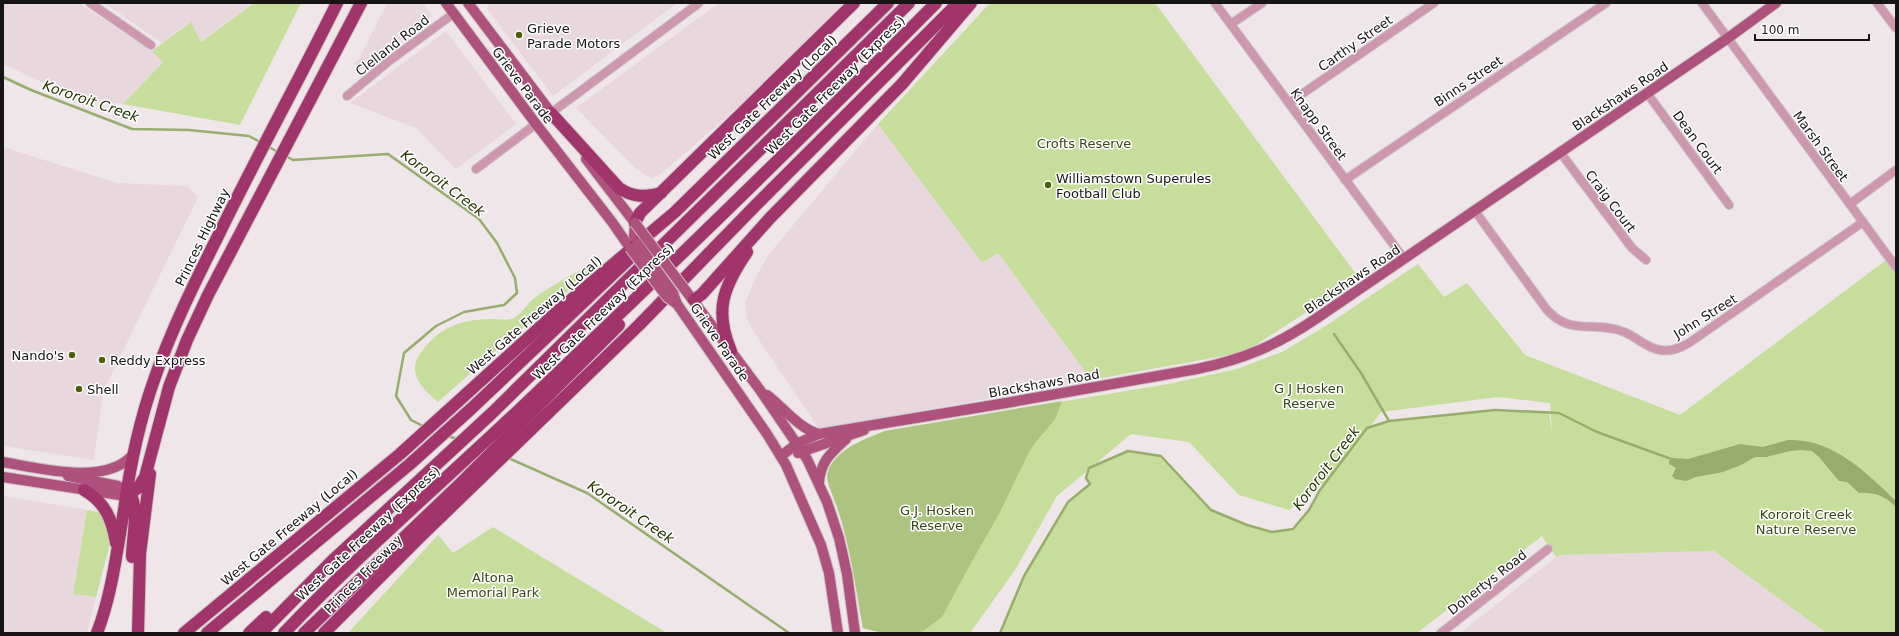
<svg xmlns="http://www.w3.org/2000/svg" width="1899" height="636" viewBox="0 0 1899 636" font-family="'DejaVu Sans',sans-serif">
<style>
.built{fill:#e8d8de}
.green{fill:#c7dd9c;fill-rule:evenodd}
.forest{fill:#adc380}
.water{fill:#98ad6b}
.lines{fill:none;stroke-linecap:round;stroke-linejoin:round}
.stream{stroke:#98ad6b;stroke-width:2.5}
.minor-casing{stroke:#ccc4c7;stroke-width:10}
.major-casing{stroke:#ccc4c7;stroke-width:12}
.highway-casing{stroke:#ccc4c7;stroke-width:14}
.minor{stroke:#cd98ae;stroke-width:8}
.major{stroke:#ae517c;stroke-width:10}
.highway{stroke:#a0346b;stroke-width:12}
.major-bridge-casing{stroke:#ccc4c7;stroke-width:12;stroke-linecap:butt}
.major-bridge{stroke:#ae517c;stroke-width:10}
.poi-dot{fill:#4b6008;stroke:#fff;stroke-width:1.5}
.labels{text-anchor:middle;stroke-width:3;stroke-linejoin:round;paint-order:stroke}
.poi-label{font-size:13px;fill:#171415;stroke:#fff;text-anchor:start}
.street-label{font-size:13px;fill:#171415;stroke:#fff}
.park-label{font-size:13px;fill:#394615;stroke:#fff}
.water-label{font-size:14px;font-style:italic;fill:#263200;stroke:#fff}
</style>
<rect width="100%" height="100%" fill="#eee6e9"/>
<g class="built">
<polygon points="3,3 79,3 152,51 163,61 123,104 78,99 3,64"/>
<polygon points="104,3 248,3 249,6 200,42 190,22 162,43"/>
<polygon points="387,3 423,3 432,16 359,70 354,64 359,59"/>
<polygon points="488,3 677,3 553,96 487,9"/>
<polygon points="719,3 859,3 661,174 651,179 635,168 576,108"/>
<polygon points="446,31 516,124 456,169 416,128 350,103"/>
<polygon points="878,124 982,263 997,252 1091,380 819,429 755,334 747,319 745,303 757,275 769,254"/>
<polygon points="3,147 117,183 187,186 198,197 103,392 94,460 3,446"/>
<polygon points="3,496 87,510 73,593 96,597 87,633 3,633"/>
<polygon points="1714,551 1826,633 1460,633 1559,555"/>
</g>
<g class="green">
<polygon points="254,3 301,3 240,125 123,104 163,62 152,51 191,22 201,42"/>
<polygon points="990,3 1155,3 1359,278 1245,352 1091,380 998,253 982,263 878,124"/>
<path d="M1886,260L1896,273V633H1826L1714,551L1559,555L1556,557L1542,536L1417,633H1000L1024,576L1068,502L1090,484L1086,478L1088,470L1057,496L1015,570L970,633H883L863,628C855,585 850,540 834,499C830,487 823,477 831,465C843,446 866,439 885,431L1168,384L1237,369L1282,352L1324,327L1418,264L1444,297L1467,283L1525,355L1680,415ZM1498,397L1550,403L1552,432L1549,413C1497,409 1442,413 1390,421C1384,422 1377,426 1370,427L1381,412ZM1131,434L1189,442L1239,495L1289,510L1327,481L1309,510L1293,529L1272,532L1247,525L1211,510L1161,456L1128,451L1094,465Z"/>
<path d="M588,266L592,271L493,353L438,402C424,390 406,374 420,354C438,328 458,320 490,319C497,319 508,321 514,318C522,313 525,307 531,301C544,289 572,275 588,266Z"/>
<polygon points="87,510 104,513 111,540 96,597 73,594"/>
<polygon points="493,527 667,633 348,633 438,535 453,553"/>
</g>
<path class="forest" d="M1062,401L1055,419L1035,443L1028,454L999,514L971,563L942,617L923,631L914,633H883L863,628C855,585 850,540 834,499C830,487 823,477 831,465C843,446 866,439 885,431Z"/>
<path class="water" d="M1788,440C1832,438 1866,472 1896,501V507C1885,496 1874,492 1859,493L1847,482L1839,481L1819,457L1812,451L1802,450L1790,451L1766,457H1755L1741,465L1723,472L1696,477L1686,481L1675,479L1672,476L1676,468L1669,464V461L1673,458L1688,459L1740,444L1763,447Z"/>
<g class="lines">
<g class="stream">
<polyline points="3,77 31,90 132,129 189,130 249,136 260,142"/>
<polyline points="267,146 278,152"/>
<polyline points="284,155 293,160 388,154 479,219 497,243 515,278 517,293 504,305 464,312 436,326 404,353 396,396 411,420 425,427"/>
<polyline points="1334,334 1361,373 1389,421"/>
<polyline points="446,436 459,439"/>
<polyline points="506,457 587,493 789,633"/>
<polyline points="1000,633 1024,576 1068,502 1090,484 1086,478 1089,468 1128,451 1161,456 1211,510 1247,525 1272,532 1293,529 1309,510 1320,490 1367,428 1389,421 1495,410 1559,413 1597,432 1674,460"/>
</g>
<defs>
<g id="minor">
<polyline points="90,3 151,45"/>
<polyline points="1215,3 1404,259"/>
<polyline points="1702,3 1896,267"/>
<polyline points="1877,3 1896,28"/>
<polyline points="1231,24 1262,3"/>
<polyline points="1647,93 1729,205"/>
<polyline points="347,96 389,61 453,14"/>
<polyline points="1289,103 1434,3"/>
<polyline points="551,113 699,3"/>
<polyline points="1560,152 1632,248 1646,260"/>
<polyline points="476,169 536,124"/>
<polyline points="1345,180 1606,3"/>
<polyline points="1850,204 1896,170"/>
<path d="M1475,211L1547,310C1572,337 1595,320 1624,332C1637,337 1646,348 1660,350C1671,352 1680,348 1689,343L1863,222"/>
<polyline points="1441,633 1548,549"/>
</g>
<g id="major">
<polyline points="446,3 536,124 612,222 630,248"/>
<polyline points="468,3 555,118"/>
<polyline points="586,159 635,223 634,236 637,243"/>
<polyline points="686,291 760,390 807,459 827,502 839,538 847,574 855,633"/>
<polyline points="677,304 767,434 786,465 821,545 829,573 838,633"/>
<path d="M767,395C783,407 798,428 819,434"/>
<polyline points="798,453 864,430"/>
<path d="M781,456L798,443L819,434L1000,404L1197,369C1245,359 1277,345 1317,318L1728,38L1776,3"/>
<path d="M3,462C38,468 109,487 134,453"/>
<polyline points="68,476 118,486 127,490"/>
<polyline points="3,477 126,496"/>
<path d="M819,482C821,461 830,454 846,439"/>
</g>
<g id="highway">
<path d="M551,113L619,188C634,198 645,197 661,193"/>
<polyline points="635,223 640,213 854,3"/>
<polyline points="694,300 702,294 770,218 902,84 971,3"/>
<path d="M731,351C714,311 723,287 747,252"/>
<path d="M84,490C105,502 112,519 116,543"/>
<path d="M127,490C141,503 132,538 132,557"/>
<polyline points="126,496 138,488 145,477 169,387 187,340 208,295 361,3"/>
<path d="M97,633C112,594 117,550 124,510C130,466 139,422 154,380C171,330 195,282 219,234C257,156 299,80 337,3"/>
<polyline points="138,633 140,554 150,474"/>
<polyline points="184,633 400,454 559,310 675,212 888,3"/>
<polyline points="207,633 410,464 472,408 628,260"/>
<polyline points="249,633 266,617"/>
<polyline points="261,633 332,561 491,414 909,3"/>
<path d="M284,633C360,553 443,482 522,407C662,274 800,140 936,3"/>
<polyline points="304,633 462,482 619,325"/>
<polyline points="324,633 421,536 639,325 756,205 958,3"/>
</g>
</defs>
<use href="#minor" class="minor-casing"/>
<use href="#major" class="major-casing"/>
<use href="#highway" class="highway-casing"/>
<use href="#minor" class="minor"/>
<use href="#major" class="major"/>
<use href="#highway" class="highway"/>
<defs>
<g id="major-bridge">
<polyline points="635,223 686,291"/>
<polyline points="637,243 673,293 677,304"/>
<polyline points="630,248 667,297 677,304"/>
</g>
</defs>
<use href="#major-bridge" class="major-bridge-casing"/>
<use href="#major-bridge" class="major-bridge"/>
</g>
<g class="poi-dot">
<circle cx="519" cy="35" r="4"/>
<circle cx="1048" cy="185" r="4"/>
<circle cx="72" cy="355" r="4"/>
<circle cx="102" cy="360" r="4"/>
<circle cx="79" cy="389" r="4"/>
</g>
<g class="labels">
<g class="poi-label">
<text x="527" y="33">Grieve<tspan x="527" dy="15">Parade Motors</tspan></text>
<text x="1056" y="183">Williamstown Superules<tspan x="1056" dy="15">Football Club</tspan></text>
<text x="64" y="360" text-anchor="end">Nando's</text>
<text x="110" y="365">Reddy Express</text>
<text x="87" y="394">Shell</text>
</g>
<g class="street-label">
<text transform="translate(1355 43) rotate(-35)" y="5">Carthy Street</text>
<text transform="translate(392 45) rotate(-38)" y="5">Clelland Road</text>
<text transform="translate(1468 81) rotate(-34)" y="5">Binns Street</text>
<text transform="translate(523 85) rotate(53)" y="5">Grieve Parade</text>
<text transform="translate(835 85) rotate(-45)" y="5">West Gate Freeway (Express)</text>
<text transform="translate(1620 96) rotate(-34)" y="5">Blackshaws Road</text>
<text transform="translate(772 97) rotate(-44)" y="5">West Gate Freeway (Local)</text>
<text transform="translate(1319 124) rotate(54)" y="5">Knapp Street</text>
<text transform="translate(1698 142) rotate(54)" y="5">Dean Court</text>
<text transform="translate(1821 146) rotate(54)" y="5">Marsh Street</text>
<text transform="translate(1611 201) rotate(53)" y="5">Craig Court</text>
<text transform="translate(202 237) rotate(-64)" y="5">Princes Highway</text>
<text transform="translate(1352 279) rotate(-34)" y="5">Blackshaws Road</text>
<text transform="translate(603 311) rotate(-44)" y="5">West Gate Freeway (Express)</text>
<text transform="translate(534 315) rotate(-41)" y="5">West Gate Freeway (Local)</text>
<text transform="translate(1705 316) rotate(-32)" y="5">John Street</text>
<text transform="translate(720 342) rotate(55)" y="5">Grieve Parade</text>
<text transform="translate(1044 383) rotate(-10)" y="5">Blackshaws Road</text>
<text transform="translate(289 527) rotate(-40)" y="5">West Gate Freeway (Local)</text>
<text transform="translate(368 533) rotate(-43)" y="5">West Gate Freeway (Express)</text>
<text transform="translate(363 574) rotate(-45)" y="5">Princes Freeway</text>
<text transform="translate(1487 582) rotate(-38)" y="5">Dohertys Road</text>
</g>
<g class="park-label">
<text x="1084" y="148">Crofts Reserve</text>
<text x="1309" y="393">G J Hosken<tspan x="1309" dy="15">Reserve</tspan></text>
<text x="937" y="515">G.J. Hosken<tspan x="937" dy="15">Reserve</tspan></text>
<text x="1806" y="519">Kororoit Creek<tspan x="1806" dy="15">Nature Reserve</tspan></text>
<text x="493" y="582">Altona<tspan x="493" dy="15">Memorial Park</tspan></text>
</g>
<g class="water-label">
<text transform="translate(91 101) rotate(19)" y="5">Kororoit Creek</text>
<text transform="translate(443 183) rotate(37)" y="5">Kororoit Creek</text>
<text transform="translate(1326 468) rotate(-53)" y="5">Kororoit Creek</text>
<text transform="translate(631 512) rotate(34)" y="5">Kororoit Creek</text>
</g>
</g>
<rect width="1899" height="636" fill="none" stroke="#171415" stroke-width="8"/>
<path d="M1755 34v6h114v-6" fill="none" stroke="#171415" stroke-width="2"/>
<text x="1761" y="34" font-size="12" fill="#171415" stroke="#ffffff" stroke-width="3" paint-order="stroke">100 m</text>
</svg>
